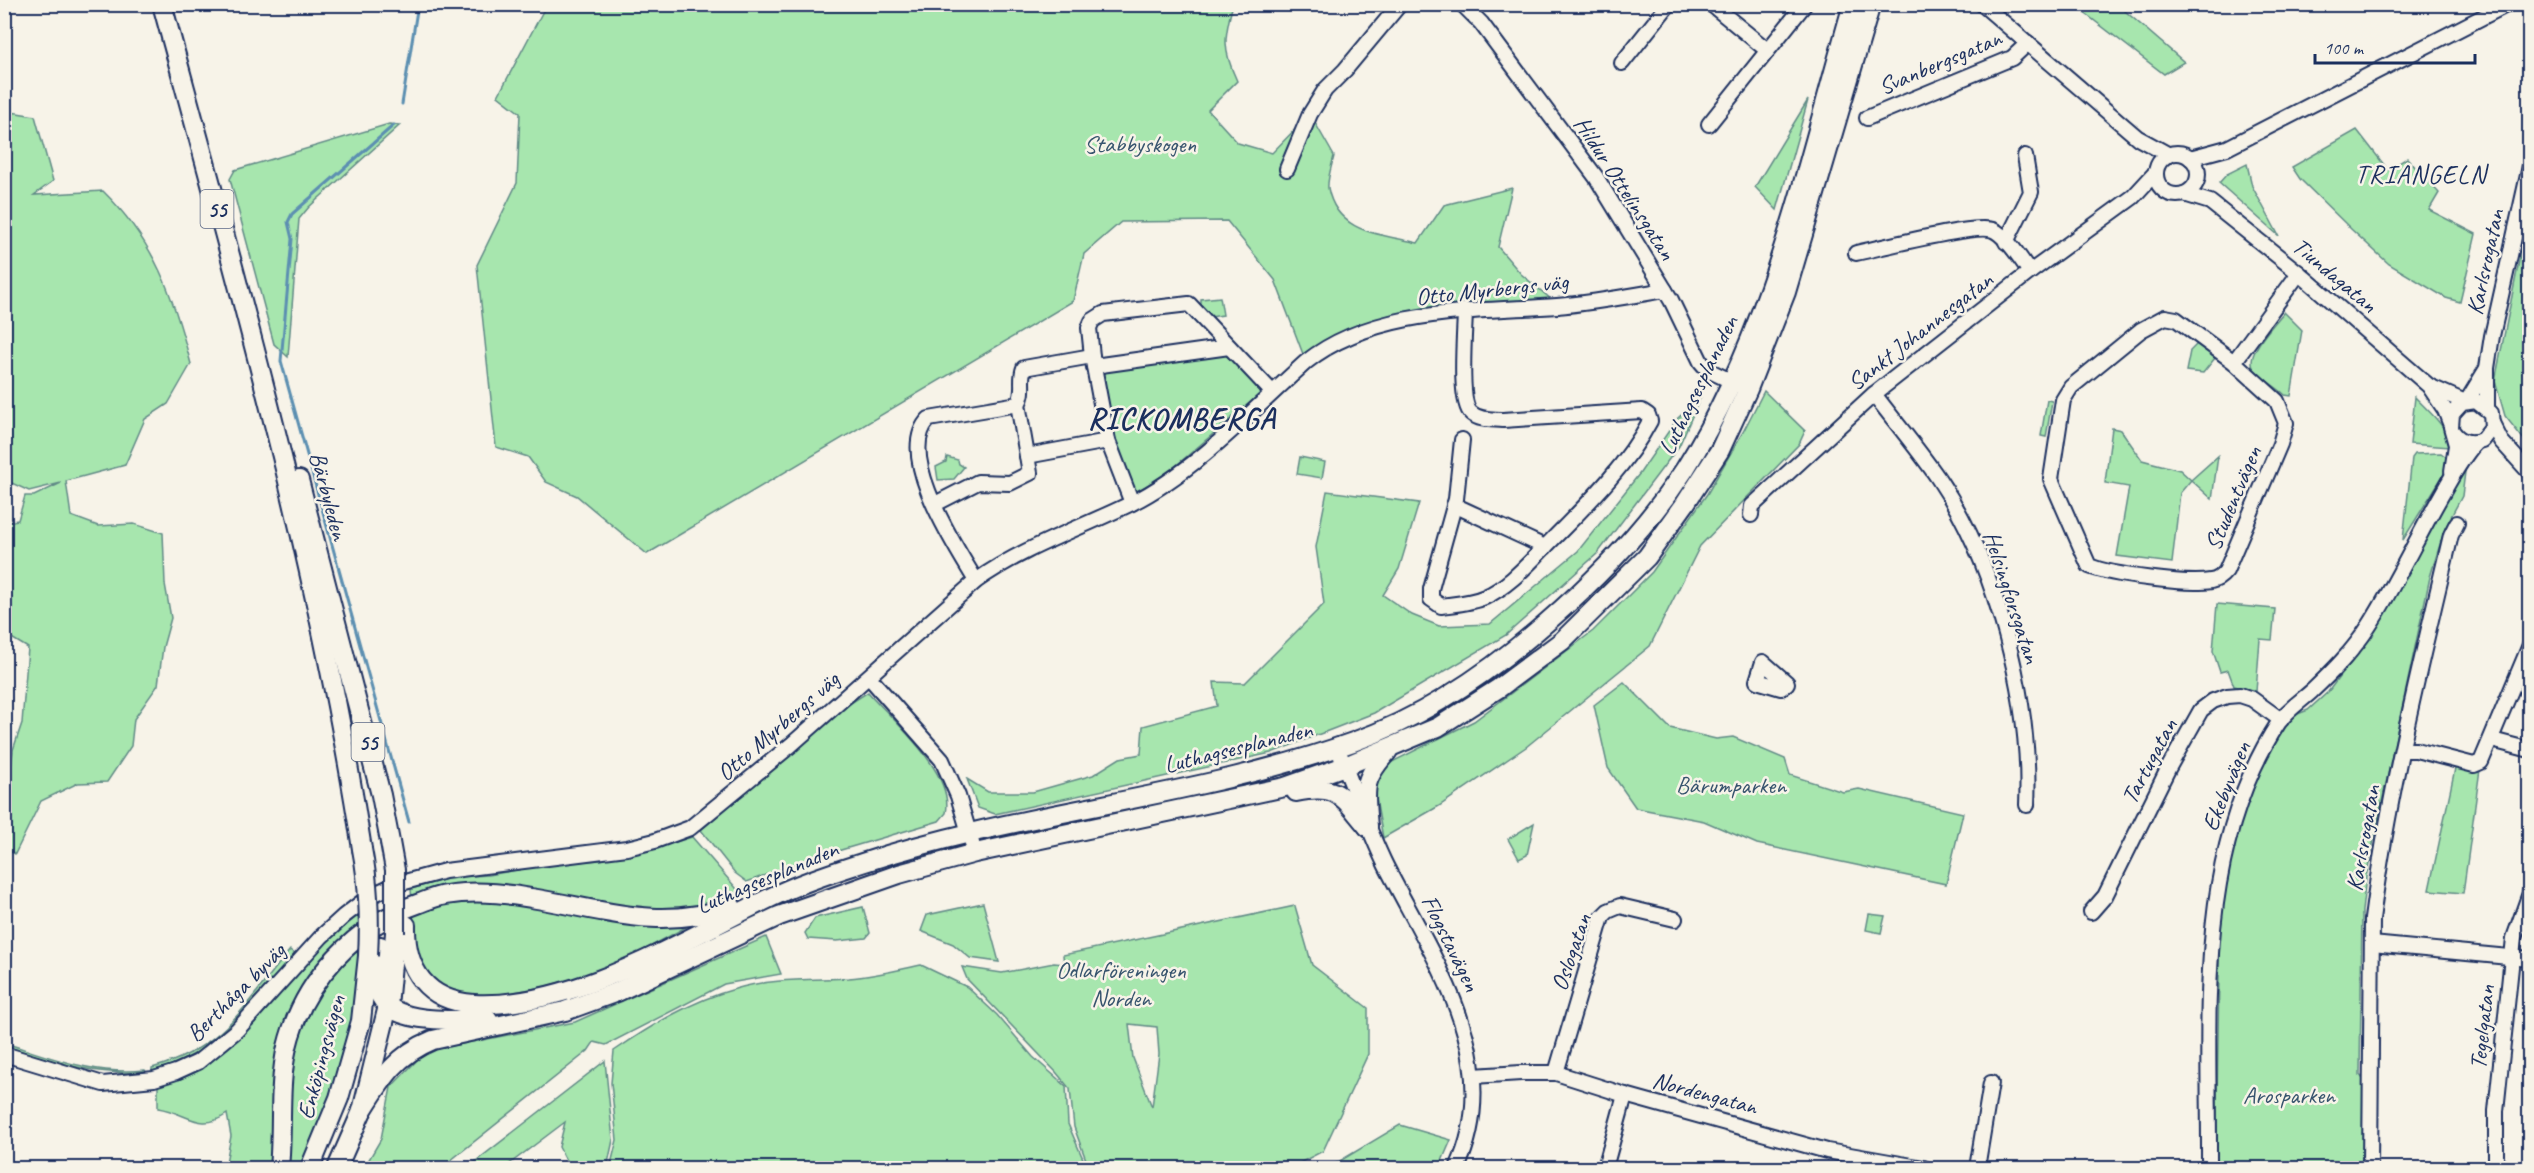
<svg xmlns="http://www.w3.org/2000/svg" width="2534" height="1173" viewBox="0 0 2534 1173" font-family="Caveat,sans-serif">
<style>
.green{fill:#a7e6ae;stroke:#618a86;stroke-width:1.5;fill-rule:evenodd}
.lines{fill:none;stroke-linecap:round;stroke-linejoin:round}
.stream{stroke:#5c8fb1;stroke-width:3}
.minor-casing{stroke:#1b2f5e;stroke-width:18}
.major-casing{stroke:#1b2f5e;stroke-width:22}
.minor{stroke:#f7f3e8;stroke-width:14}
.major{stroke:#f7f3e8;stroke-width:18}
.major-bridge-casing{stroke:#1b2f5e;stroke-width:22;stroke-linecap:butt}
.major-bridge{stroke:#f7f3e8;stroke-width:18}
.labels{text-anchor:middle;stroke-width:5;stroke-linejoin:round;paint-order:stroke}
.shield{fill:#f7f3e8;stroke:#5d6a87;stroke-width:1.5}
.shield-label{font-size:22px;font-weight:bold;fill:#1b2f5e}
.street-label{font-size:24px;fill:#1b2f5e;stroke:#f7f3e8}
.park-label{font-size:24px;fill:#37546e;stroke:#f7f3e8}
.neighbourhood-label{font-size:26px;letter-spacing:1.5px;fill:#1b2f5e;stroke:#f7f3e8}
.district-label{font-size:30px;font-weight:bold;letter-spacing:1.5px;fill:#1b2f5e;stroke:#f7f3e8}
</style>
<rect width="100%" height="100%" fill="#f7f3e8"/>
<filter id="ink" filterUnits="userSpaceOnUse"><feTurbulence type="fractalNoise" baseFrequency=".0167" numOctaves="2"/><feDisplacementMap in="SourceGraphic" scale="12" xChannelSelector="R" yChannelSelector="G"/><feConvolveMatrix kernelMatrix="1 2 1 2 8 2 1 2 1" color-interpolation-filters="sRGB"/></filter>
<g filter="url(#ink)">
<g class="green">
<path d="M702,4H1233C1224,37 1222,49 1237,81L1208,110L1238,143L1272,153L1310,114L1334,156C1332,165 1327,179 1328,188C1337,234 1381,234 1418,243L1444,205L1512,188L1498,247L1521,274L1558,305L1383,325L1306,362L1275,280L1227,221L1121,222L1084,254L1073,301L647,554L577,496L546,482L528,457L496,447L477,265L517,183L520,113L498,96L543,11L554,5H675L701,11Z"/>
<polygon points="2074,5 2118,5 2184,62 2164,74"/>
<polygon points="1808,100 1777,210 1755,187"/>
<path d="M5,111L35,116L53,181L34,195L103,191C155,242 173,295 191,364L168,404L145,419L125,465L66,481L71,516L98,526L134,524L163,533L165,584L171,618L163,647L158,685L134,719L131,746L107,782L78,783L41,801L15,854L5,849V793H8L13,750L22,723L28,648L5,634V522L18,520L25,496H34L61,483L29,491L5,480Z"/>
<polygon points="389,124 400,125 309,207 299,219 288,357 274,344 230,179 235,170"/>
<polygon points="2357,130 2388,170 2407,158 2439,193 2429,210 2476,234 2460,302 2446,298 2389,264 2352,230 2300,179 2292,167"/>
<polygon points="2247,164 2252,186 2279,236 2219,183 2227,174"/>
<polygon points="2529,211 2529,446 2505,416 2495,381"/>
<polygon points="1220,297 1223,315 1210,317 1201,305 1201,299"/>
<path d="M2284,312L2302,330L2291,396L2285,395C2276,386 2259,378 2253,367C2246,353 2276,322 2284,312Z"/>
<polygon points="2198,343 2215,358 2203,373 2186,371 2190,351"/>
<polygon points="1229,347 1268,387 1165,475 1129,496 1094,366"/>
<polygon points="1764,391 1805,431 1799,444 1700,546 1650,646 1526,747 1439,806 1383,838 1374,788 1386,765 1474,721 1593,631 1652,572 1707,494 1743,432"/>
<polygon points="1701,396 1679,446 1598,553 1506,635 1374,713 1271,753 995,814 978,808 967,779 988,792 1033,792 1093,775 1120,758 1141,754 1143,726 1217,706 1214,682 1245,683 1324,604 1316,547 1327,491 1419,503 1399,569 1383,595 1412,615 1439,626 1490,624 1578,551 1640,473 1677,419"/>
<path d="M2415,397C2429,412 2448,426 2450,447L2410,444Z"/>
<polygon points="2047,400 2052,401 2046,437 2041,436"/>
<polygon points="2112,428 2121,430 2142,460 2180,470 2191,480 2218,456 2212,499 2191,480 2180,493 2172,563 2117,556 2129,487 2105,483"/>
<polygon points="2441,453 2449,459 2444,474 2403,540 2412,458 2415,454"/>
<polygon points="947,457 958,460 959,464 964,467 954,479 938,480 936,467 946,462"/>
<polygon points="1300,457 1325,462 1322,478 1297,474"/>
<polygon points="2466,464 2462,496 2445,528 2430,577 2366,877 2362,911 2360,1075 2365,1082 2364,1168 2216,1168 2220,907 2226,870 2244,806 2274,741 2295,715 2308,710 2328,692 2360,649"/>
<polygon points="2217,604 2275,609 2272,640 2260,639 2256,691 2234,686 2228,670 2220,672 2213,651"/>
<polygon points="1624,682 1670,728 1716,739 1733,737 1785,759 1790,775 1843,792 1859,789 1963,813 1946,884 1757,844 1704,821 1636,808 1608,768 1594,705"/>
<path d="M868,692C893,721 955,773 946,813L939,821L797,863L747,882L735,873L701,830L846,706Z"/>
<polygon points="2457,759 2481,762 2463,893 2429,890"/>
<polygon points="1534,823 1527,855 1519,859 1508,839"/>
<polygon points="692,837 743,896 611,968 543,987 496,995 457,994 434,985 416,957 411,889 453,877 489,875 550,864 600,860 656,848"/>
<polygon points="983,903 999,962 970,958 953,944 921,931 927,915"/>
<path d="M1295,906L1312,965L1368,1008V1054L1323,1151L1290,1168H1089L1074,1127L1070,1089L1056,1072L967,979L962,967L1002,973L1054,963L1064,964L1063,955ZM1129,1024L1157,1027L1159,1054L1152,1107L1133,1058Z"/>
<polygon points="863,907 870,933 866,938 837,941 808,939 805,933 815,918"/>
<path d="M367,909L366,923L305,990L275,1168H225L231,1136L227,1114C200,1133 188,1113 158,1108V1085C177,1076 199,1070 216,1057C274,1016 306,946 367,909Z"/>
<polygon points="1869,914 1885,916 1881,933 1866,930"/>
<polygon points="766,937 781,974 724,984 606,1045 594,1042 588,1051 441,1168 364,1168 381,1139 391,1087 426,1051 575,1022"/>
<path d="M361,941L353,1011L339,1075L302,1168H287C289,1119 287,1039 314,997C327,977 346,959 361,941Z"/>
<path d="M290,950L296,955C254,1003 217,1055 152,1071V1068C223,1049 246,1003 290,950Z"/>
<path d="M921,965L967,987L997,1015L1033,1057L1066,1086L1068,1124L1087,1168H610L617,1140L611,1083L614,1051C652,1025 691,1001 735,989C771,978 812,980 849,978C873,976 898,970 921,965Z"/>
<path d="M5,1043C50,1057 96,1076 145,1070L146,1072C95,1077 52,1061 5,1046Z"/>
<polygon points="605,1061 613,1140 607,1168 570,1168 559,1147 565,1122 504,1168 467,1168"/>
<polygon points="1400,1125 1451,1140 1439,1168 1328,1168"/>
</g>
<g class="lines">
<g class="stream">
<polyline points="402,104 418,4"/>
<polyline points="394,125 292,214 288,222 292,239 281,361 409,822"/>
</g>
<defs>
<g id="minor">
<polyline points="1462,4 1481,23 1596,177 1671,300 1701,362 1708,370 1739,385"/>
<polyline points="1711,4 1767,50"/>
<polyline points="1982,4 2138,138 2169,155"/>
<polyline points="1622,63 1669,4"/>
<polyline points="1867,118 2012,58 2028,43"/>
<polyline points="1709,124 1805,4"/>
<circle cx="2177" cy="174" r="21"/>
<polyline points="2190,158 2227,148 2508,4"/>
<polyline points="1287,169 1310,114 1325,90 1345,70 1400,4"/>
<polyline points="2184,194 2210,202 2299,273 2429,386 2445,410 2450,423"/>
<polyline points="2006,242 2031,192 2025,156"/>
<path d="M1856,253C1880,248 1976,223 1993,230C2006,235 2022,261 2030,272"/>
<path d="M2234,362L2277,401L2286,423L2280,444L2226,571C2222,576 2218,580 2211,581C2187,585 2111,575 2089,566L2051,479L2063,400L2071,387L2141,330L2165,317L2176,319L2234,362L2299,273"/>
<polyline points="1094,366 1229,347"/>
<polyline points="2431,387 2465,402"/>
<path d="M1874,394C1895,422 1918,449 1938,478C1996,564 2032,702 2027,805"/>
<polyline points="2467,401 2486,370"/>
<polyline points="2487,408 2487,368 2492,336 2530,166"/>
<polyline points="2492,423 2501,441 2530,473"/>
<path d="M1462,440L1456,499L1431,589V599L1441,606C1456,604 1472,603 1485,597C1509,586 1527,565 1545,547C1583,508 1624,470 1650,421L1648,415L1642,411L1503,420C1493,419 1480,421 1471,413C1458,401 1465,330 1465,310"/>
<polyline points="1027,456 1108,441"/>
<path d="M2452,471L2456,445L2451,427L2452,414L2462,403L2476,401L2491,413L2492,427L2482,440C2470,445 2460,442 2453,432"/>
<polyline points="934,502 939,502 978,482 1010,483 1030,473 1018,404"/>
<polyline points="1132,503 1108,441 1092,356 1089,328 1092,321 1103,314 1189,304 1272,392"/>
<polyline points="1454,505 1545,547"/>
<polyline points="1751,515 1752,506 1874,394 2030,272 2133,197 2156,172"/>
<path d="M976,581C956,547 894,454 929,419L1018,404C1026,392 1019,380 1024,368L1092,356"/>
<polygon points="1763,662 1787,683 1781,688 1757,681"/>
<polyline points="869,677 942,760 958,796 972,843"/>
<polyline points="2492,740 2530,750"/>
<polyline points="2403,750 2416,750 2474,765 2481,762 2530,645"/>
<path d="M1341,757C1356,794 1369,831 1386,866C1433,959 1507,1061 1457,1168"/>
<polyline points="2091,912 2105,896 2169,767 2201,710 2213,701 2227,696 2240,695 2252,699 2281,720"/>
<polyline points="2372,944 2530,959"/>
<path d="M4,1054L103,1084L154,1079L176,1072L198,1062L237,1030L322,936L344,916L370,896L394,885L445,871L627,848L655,841L690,828L791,745L976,581C1024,547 1079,529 1132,503C1194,472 1254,409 1306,362C1374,308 1474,312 1557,306C1593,303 1630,296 1665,290"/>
<polyline points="1556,1073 1602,917 1608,911 1620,906 1675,919"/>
<polyline points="1473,1076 1521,1073 1556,1073 1625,1095 1827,1151 1924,1168"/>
<polyline points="1605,1168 1625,1095"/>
<polyline points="1977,1168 1991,1083"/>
<path d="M2209,1168C2210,1018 2193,854 2279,722C2287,710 2301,701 2312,691C2333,671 2353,651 2369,626C2394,587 2414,544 2437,503C2449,482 2460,460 2476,442"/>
<path d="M2370,1168L2372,919C2389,790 2421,662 2451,535L2457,523"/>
<polyline points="2496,1168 2496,1111 2514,938 2530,893"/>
</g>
<g id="major">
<path d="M162,4C238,284 318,563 362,849"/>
<polyline points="299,480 381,795 390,842"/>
<path d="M1296,792C1339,783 1342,797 1368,827"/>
<path d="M1368,827C1365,789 1361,781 1388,751"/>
<path d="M406,925C405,970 427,1001 474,1004C576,1009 689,936 778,894C805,881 834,872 862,863C1022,810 1194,799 1353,742C1424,717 1490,672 1546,623C1598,578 1647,527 1685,469C1773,329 1807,162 1853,4"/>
<path d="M380,946C378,961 374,978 379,993C391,1027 459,1019 488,1020"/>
<path d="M362,1111C382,1079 396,1055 433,1040L565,1011L617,992L779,916L899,874L975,853L1285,787L1345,766L1438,727L1499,688L1562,641L1647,557L1685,504L1720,450L1748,389L1786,292L1871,4"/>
<path d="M279,1168C283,1128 278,1087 287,1047C303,980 356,925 420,903C428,900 437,896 446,895C474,890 504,893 531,898C606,910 656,931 732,907"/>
<polyline points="310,1168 339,1098 361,1021 368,956"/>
<polyline points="337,1168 362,1111 388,1006 395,933"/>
</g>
</defs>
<use href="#minor" class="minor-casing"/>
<use href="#major" class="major-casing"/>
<use href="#minor" class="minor"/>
<use href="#major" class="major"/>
<defs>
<g id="major-bridge">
<polyline points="390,842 395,870 395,933"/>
<path d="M362,849C369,885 370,919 368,956"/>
</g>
</defs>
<use href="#major-bridge" class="major-bridge-casing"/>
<use href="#major-bridge" class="major-bridge"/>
</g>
</g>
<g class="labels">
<g class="shield">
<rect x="200.5" y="190" width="33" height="38" rx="4.5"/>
<rect x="351.5" y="723" width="33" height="38" rx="4.5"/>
</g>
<g class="shield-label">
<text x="217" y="217">55</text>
<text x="368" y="750">55</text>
</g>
<g class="street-label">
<text transform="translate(1940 62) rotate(-23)" y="8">Svanbergsgatan</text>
<text transform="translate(1625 188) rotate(57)" y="8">Hildur Ottelinsgatan</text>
<text transform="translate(2485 262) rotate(-78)" y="8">Karlsrogatan</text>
<text transform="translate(2335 275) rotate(40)" y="8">Tiundagatan</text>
<text transform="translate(1492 289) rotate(-6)" y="8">Otto Myrbergs väg</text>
<text transform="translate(1920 331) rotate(-38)" y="8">Sankt Johannesgatan</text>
<text transform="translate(1698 385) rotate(-64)" y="8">Luthagsesplanaden</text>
<text transform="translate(329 496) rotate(75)" y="8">Bärbyleden</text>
<text transform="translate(2233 498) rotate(-67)" y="8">Studentvägen</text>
<text transform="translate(2012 597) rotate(72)" y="8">Helsingforsgatan</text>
<text transform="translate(778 726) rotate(-41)" y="8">Otto Myrbergs väg</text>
<text transform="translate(1238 747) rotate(-14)" y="8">Luthagsesplanaden</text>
<text transform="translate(2149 761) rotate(-62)" y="8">Tartugatan</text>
<text transform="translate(2226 786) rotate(-68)" y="8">Ekebyvägen</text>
<text transform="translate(2363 838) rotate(-80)" y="8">Karlsrogatan</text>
<text transform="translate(767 877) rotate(-23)" y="8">Luthagsesplanaden</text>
<text transform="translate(1451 943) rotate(64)" y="8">Flogstavägen</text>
<text transform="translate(1571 952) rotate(-71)" y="8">Oslogatan</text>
<text transform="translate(236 992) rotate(-45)" y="8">Berthåga byväg</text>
<text transform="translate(2482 1027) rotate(-84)" y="8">Tegelgatan</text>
<text transform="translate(321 1057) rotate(-75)" y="8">Enköpingsvägen</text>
<text transform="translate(1705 1093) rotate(15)" y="8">Nordengatan</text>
</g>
<g class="park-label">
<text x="1140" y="152">Stabbyskogen</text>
<text x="1731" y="793">Bärumparken</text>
<text x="1121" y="978">Odlarföreningen<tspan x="1121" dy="28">Norden</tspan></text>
<text x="2289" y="1103">Arosparken</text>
</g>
<g class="neighbourhood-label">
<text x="2421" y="183">TRIANGELN</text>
</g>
<g class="district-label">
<text x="1182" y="429">RICKOMBERGA</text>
</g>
</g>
<rect width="2534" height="1173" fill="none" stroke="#f7f3e8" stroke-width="24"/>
<rect x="12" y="12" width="2510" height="1149" fill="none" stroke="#1b2f5e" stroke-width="2" filter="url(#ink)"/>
<path d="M2315 54v9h160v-9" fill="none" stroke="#1b2f5e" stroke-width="3"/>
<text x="2324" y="54" font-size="18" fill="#1b2f5e" stroke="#f7f3e8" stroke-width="4.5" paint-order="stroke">100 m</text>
</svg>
